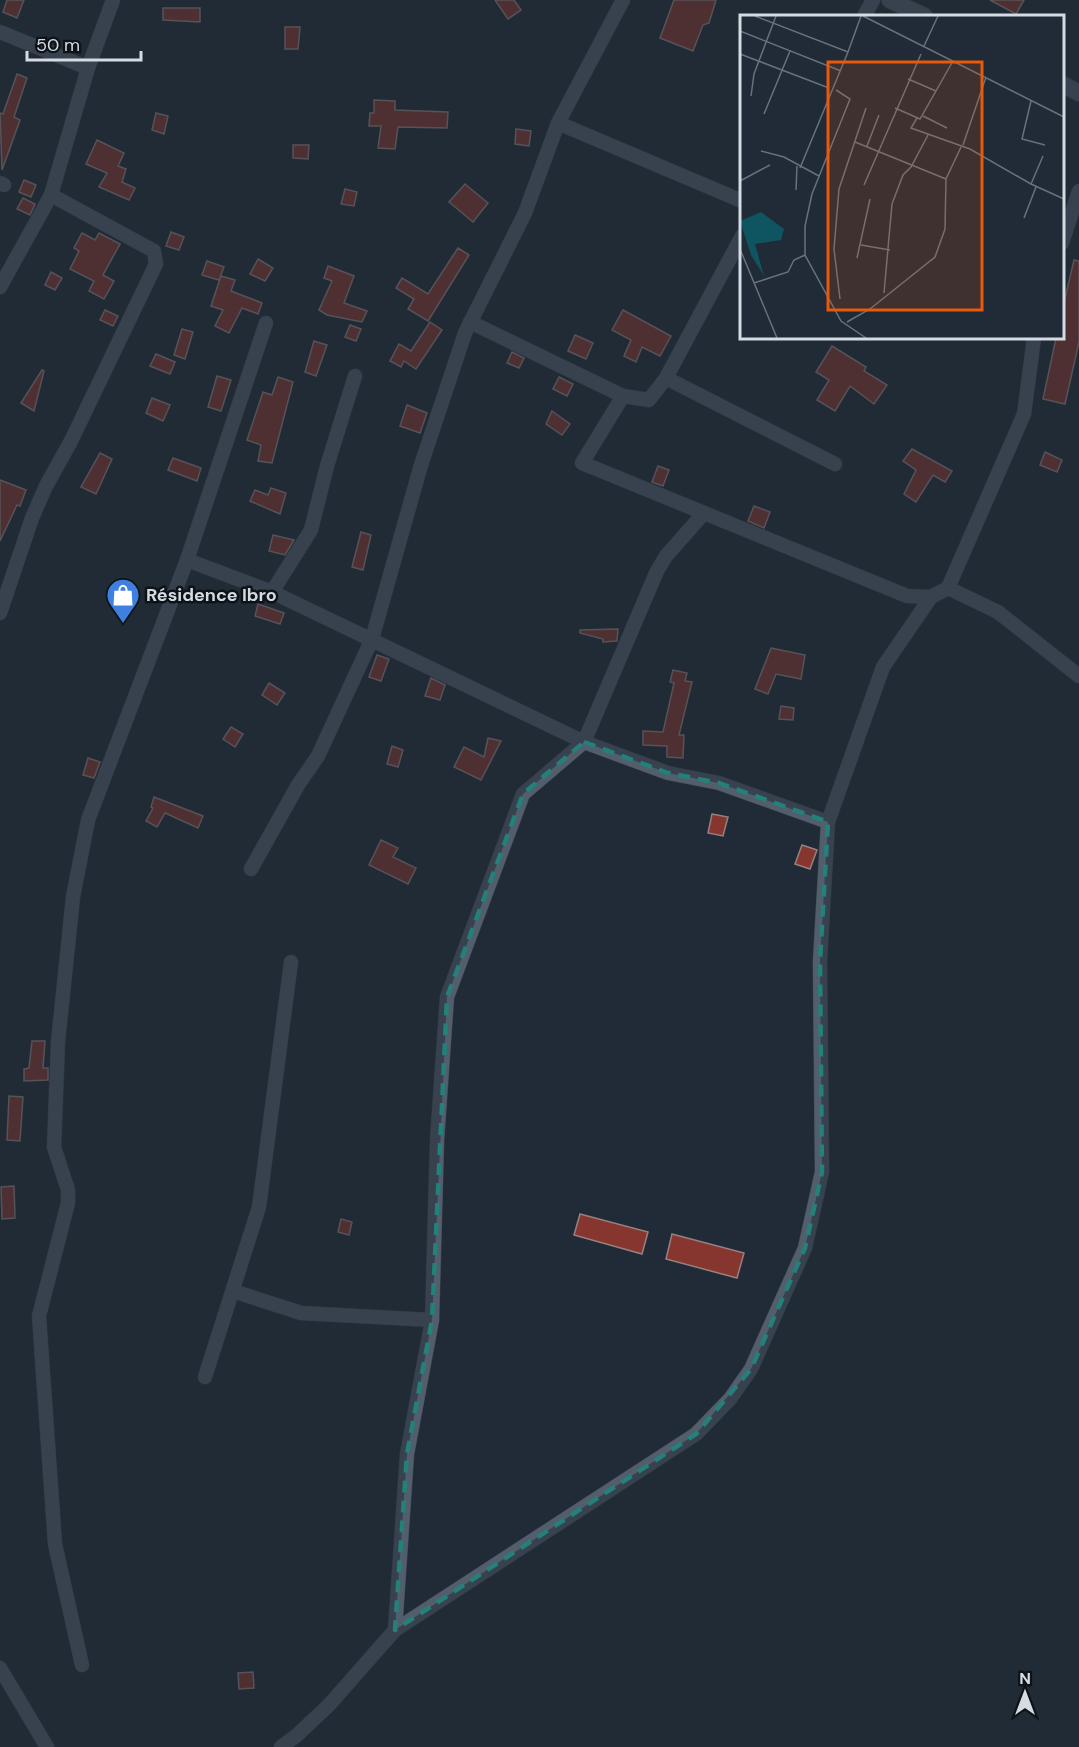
<svg xmlns="http://www.w3.org/2000/svg" width="1079" height="1747" viewBox="0 0 1079 1747" font-family="'DM Sans',sans-serif">
<style>
.building{fill:#86352f;stroke:#97817e;stroke-width:1.5}
.lines{fill:none;stroke-linecap:round;stroke-linejoin:round}
.minor-casing{stroke:#3e4751;stroke-width:15}
.secondary-casing{stroke:#3e4751;stroke-width:18}
.minor{stroke:#525e6c;stroke-width:14}
.secondary{stroke:#525e6c;stroke-width:16}
.marked{fill:none;stroke:#23807a;stroke-width:4.5;stroke-dasharray:12 8;stroke-linejoin:round}
.labels{text-anchor:middle;stroke-width:5;stroke-linejoin:round;paint-order:stroke}
.poi-label{font-size:18px;font-weight:bold;fill:#d4dbe3;stroke:#0e1318;text-anchor:start}
.inset-road{fill:none;stroke:#68717c;stroke-width:1.5}
.view{fill:#e8590c;fill-opacity:0.15;stroke:#e8590c;stroke-width:3}
.inset-edge{fill:none;stroke:#d4dbe3;stroke-width:3}
</style>
<rect width="100%" height="100%" fill="#202b37"/>
<g class="building">
<polygon points="7,0 24,0 17,18 3,12"/>
<polygon points="495,0 514,0 521,10 508,19"/>
<polygon points="674,0 716,0 709,23 703,25 693,51 660,38"/>
<polygon points="990,0 1024,0 1016,14"/>
<polygon points="163,8 200,8 200,22 163,20"/>
<polygon points="285,27 300,27 298,49 285,49"/>
<polygon points="17,74 27,78 14,117 20,120 2,170 0,113 3,114"/>
<polygon points="374,100 395,101 395,110 448,112 447,128 398,127 395,149 378,148 381,126 369,126 370,113 374,113"/>
<polygon points="156,113 168,116 164,134 152,130"/>
<polygon points="516,129 531,131 529,146 515,144"/>
<polygon points="97,140 124,153 118,166 126,169 122,182 135,188 129,200 99,187 107,173 86,164"/>
<polygon points="293,145 309,145 308,159 293,158"/>
<polygon points="24,180 36,185 31,197 19,192"/>
<polygon points="465,184 488,203 473,222 449,202"/>
<polygon points="345,189 357,192 354,206 341,204"/>
<polygon points="23,198 35,204 30,215 17,209"/>
<polygon points="171,232 184,237 179,250 166,246"/>
<polygon points="82,233 95,240 99,233 120,244 103,275 114,281 104,299 89,291 94,281 70,269 79,251 74,248"/>
<polygon points="458,248 469,255 428,321 408,309 414,299 396,288 402,278 428,294"/>
<polygon points="258,259 273,268 265,281 250,274"/>
<polygon points="1074,260 1079,261 1079,342 1065,404 1043,399 1056,338 1062,338 1062,311"/>
<polygon points="207,261 224,267 219,280 202,275"/>
<polygon points="328,266 354,276 344,303 367,311 362,322 327,315 319,310 332,281 324,278"/>
<polygon points="51,272 62,278 55,290 45,285"/>
<polygon points="221,276 235,280 231,291 262,303 258,314 242,308 229,333 215,326 223,310 211,306"/>
<polygon points="105,310 118,316 113,326 100,320"/>
<polygon points="623,310 671,336 660,356 642,347 636,362 624,356 631,340 612,330"/>
<polygon points="430,322 442,330 416,369 404,361 401,367 390,361 399,344 411,351"/>
<polygon points="350,325 361,329 356,341 345,337"/>
<polygon points="182,329 193,332 185,359 174,355"/>
<polygon points="575,335 593,343 586,359 568,351"/>
<polygon points="314,341 327,345 316,376 305,372"/>
<polygon points="832,346 866,367 864,371 887,385 874,404 850,386 835,411 817,400 829,380 816,372"/>
<polygon points="512,352 524,358 519,368 507,363"/>
<polygon points="156,354 175,362 170,374 150,366"/>
<polygon points="42,370 44,371 34,411 21,403"/>
<polygon points="217,376 231,380 221,411 208,407"/>
<polygon points="278,377 293,382 272,463 258,461 261,445 247,440 263,392 272,395"/>
<polygon points="559,377 573,384 567,396 553,389"/>
<polygon points="152,398 170,405 163,421 146,413"/>
<polygon points="407,405 427,413 420,433 400,426"/>
<polygon points="552,411 570,424 562,435 546,424"/>
<polygon points="912,449 952,471 945,482 933,475 916,502 904,494 916,470 903,461"/>
<polygon points="1045,452 1062,460 1057,472 1040,465"/>
<polygon points="100,453 112,459 96,494 81,487"/>
<polygon points="173,458 201,468 197,481 168,470"/>
<polygon points="658,466 669,470 663,486 652,482"/>
<polygon points="0,480 26,490 20,506 17,505 0,541"/>
<polygon points="271,488 286,493 280,514 250,501 255,490 268,495"/>
<polygon points="754,506 770,512 764,528 748,521"/>
<polygon points="361,532 371,535 363,570 352,567"/>
<polygon points="273,535 294,540 285,555 269,551"/>
<polygon points="258,604 284,613 280,624 255,616"/>
<polygon points="618,629 617,641 603,642 603,639 580,633 580,630"/>
<polygon points="771,648 805,655 801,679 776,674 768,694 755,689"/>
<polygon points="377,655 389,659 381,681 369,677"/>
<polygon points="673,670 687,673 685,681 692,682 679,735 684,735 683,758 667,757 667,746 643,745 643,731 663,732 674,683 670,682"/>
<polygon points="431,678 445,685 440,700 425,696"/>
<polygon points="269,683 285,693 277,705 262,695"/>
<polygon points="781,706 794,708 793,720 779,719"/>
<polygon points="231,727 243,734 235,747 223,739"/>
<polygon points="488,738 501,741 481,780 454,767 464,747 484,757"/>
<polygon points="392,746 403,750 398,767 387,764"/>
<polygon points="88,758 100,762 94,778 83,775"/>
<polygon points="154,797 203,816 198,828 165,813 157,827 146,821 153,808 151,807"/>
<polygon points="712,814 728,817 723,836 708,833"/>
<polygon points="381,840 398,848 393,857 416,868 408,884 369,865"/>
<polygon points="802,845 817,850 810,869 795,864"/>
<polygon points="32,1041 45,1041 43,1068 48,1068 48,1080 24,1081 24,1069 29,1068"/>
<polygon points="9,1096 23,1097 20,1141 7,1140"/>
<polygon points="14,1186 15,1218 2,1219 1,1187"/>
<polygon points="580,1214 648,1232 642,1254 574,1235"/>
<polygon points="341,1219 352,1222 349,1235 338,1232"/>
<polygon points="672,1234 744,1253 737,1278 666,1259"/>
<polygon points="253,1672 254,1688 239,1689 238,1673"/>
</g>
<g class="lines">
<defs>
<g id="minor">
<polyline points="864,16 873,0"/>
<polyline points="0,32 88,68"/>
<polyline points="558,123 742,201"/>
<polyline points="0,183 4,185"/>
<polyline points="1062,243 1079,191"/>
<polyline points="0,287 51,195 88,68 113,0"/>
<polyline points="470,322 623,396 649,400 666,378 742,236"/>
<polyline points="666,378 835,464"/>
<polyline points="623,396 582,463 907,596 931,597 948,588 1024,414 1034,338"/>
<polyline points="187,560 272,592 584,742 668,773 719,783 828,822"/>
<polyline points="948,588 998,612 1079,676"/>
<polyline points="272,592 311,530 327,466 355,376"/>
<polyline points="0,613 32,518 46,486 71,441 156,264 154,251 51,195"/>
<polyline points="251,869 298,785 318,756 372,639 421,465 465,333 525,213 558,123 623,0"/>
<polyline points="233,1291 301,1313 432,1320"/>
<polyline points="205,1377 259,1207 291,962"/>
<polyline points="395,1630 407,1454 432,1320 437,1140 447,997 523,794 584,742 657,571 666,556 704,513"/>
<polyline points="82,1665 55,1544 39,1316 68,1203 68,1190 54,1147 58,1042 73,897 88,820 187,560 266,323"/>
<polyline points="0,1668 47,1747"/>
<polyline points="281,1747 296,1736 329,1705 395,1630 696,1434 730,1399 751,1369 805,1248 822,1172 820,961 828,822 883,667 931,597"/>
</g>
<g id="secondary">
<polyline points="890,0 924,16"/>
<polyline points="1062,84 1079,93"/>
</g>
</defs>
<use href="#minor" class="minor-casing"/>
<use href="#secondary" class="secondary-casing"/>
<use href="#minor" class="minor"/>
<use href="#secondary" class="secondary"/>
</g>
<path d="M0 0H1079V1747H0ZM584,742L668,773L719,783L828,822L820,961L822,1172L805,1248L751,1369L696,1434L395,1630L407,1454L432,1320L447,997L523,794Z" fill="#202b37" fill-opacity=".55" fill-rule="evenodd"/>
<path class="marked" d="M584,742L668,773L719,783L828,822L820,961L822,1172L805,1248L751,1369L696,1434L395,1630L407,1454L432,1320L447,997L523,794Z"/>
<defs>
<symbol id="shop-pin" viewBox="-11 -11 22 30"><path d="M0 17L-7.5 6A9.5 9.5 0 1 1 7.5 6Z" fill="#3f7fe0" stroke="#0e1318"/><path d="M-5-2.5h2.3a2.7 3.5 0 0 1 5.4 0H5L5.5 6h-11ZM-1.5-2.5h3a1.5 2.3 0 0 0-3 0Z" fill="#fff"/></symbol>
</defs>
<g fill-rule="evenodd">
<use href="#shop-pin" x="104" y="576" width="38" height="52"/>
</g>
<g class="labels">
<g class="poi-label">
<text x="146" y="601">Résidence Ibro</text>
</g>
</g>
<g transform="translate(740 15)">
<rect width="324" height="324" fill="#202b37"/>
<path d="M21,197L44,214L41,225L15,229L24,261L11,240L0,206Z" fill="#0e5561"/>
<path class="inset-road" d="M15,1L108,37L121,1M123,1L324,102M0,16L101,56M184,31L198,1M0,39L89,73M168,64L196,76M96,75L110,84L72,179L65,211V240L101,306L126,323M11,81L14,59L36,1M291,86L282,124L305,130M155,93L180,104L213,46M24,99L50,36M183,101L207,113M177,103L171,113L230,134L291,169M115,127L206,164M223,130L246,62M127,131L139,100M21,136L44,142L79,161M303,141L291,169L324,184M60,153L108,37M0,166L30,150M124,170L181,39M56,175L57,151M284,203L296,172M121,230L150,235M0,234L37,323M117,243L130,184M14,268L48,257L54,245L65,240M144,278L152,189L163,160L171,152L188,120M100,284L94,234L99,174L126,93M107,307L130,294L195,242L205,214L206,164L221,132"/>
<path class="view" d="M88,47H242V295H88Z"/>
<rect width="324" height="324" class="inset-edge"/>
</g>
<g transform="translate(1025 1693)" stroke="#0e1318" stroke-width="4.5" paint-order="stroke">
<path d="M0-4.5L10 22L0 15L-10 22Z" fill="#d4dbe3"/>
<text y="-9" font-size="16" font-weight="bold" text-anchor="middle" fill="#d4dbe3">N</text>
</g>
<path d="M27 51v9h114v-9" fill="none" stroke="#d4dbe3" stroke-width="3"/>
<text x="36" y="51" font-size="18" fill="#d4dbe3" stroke="#0e1318" stroke-width="4.5" paint-order="stroke">50 m</text>
</svg>
